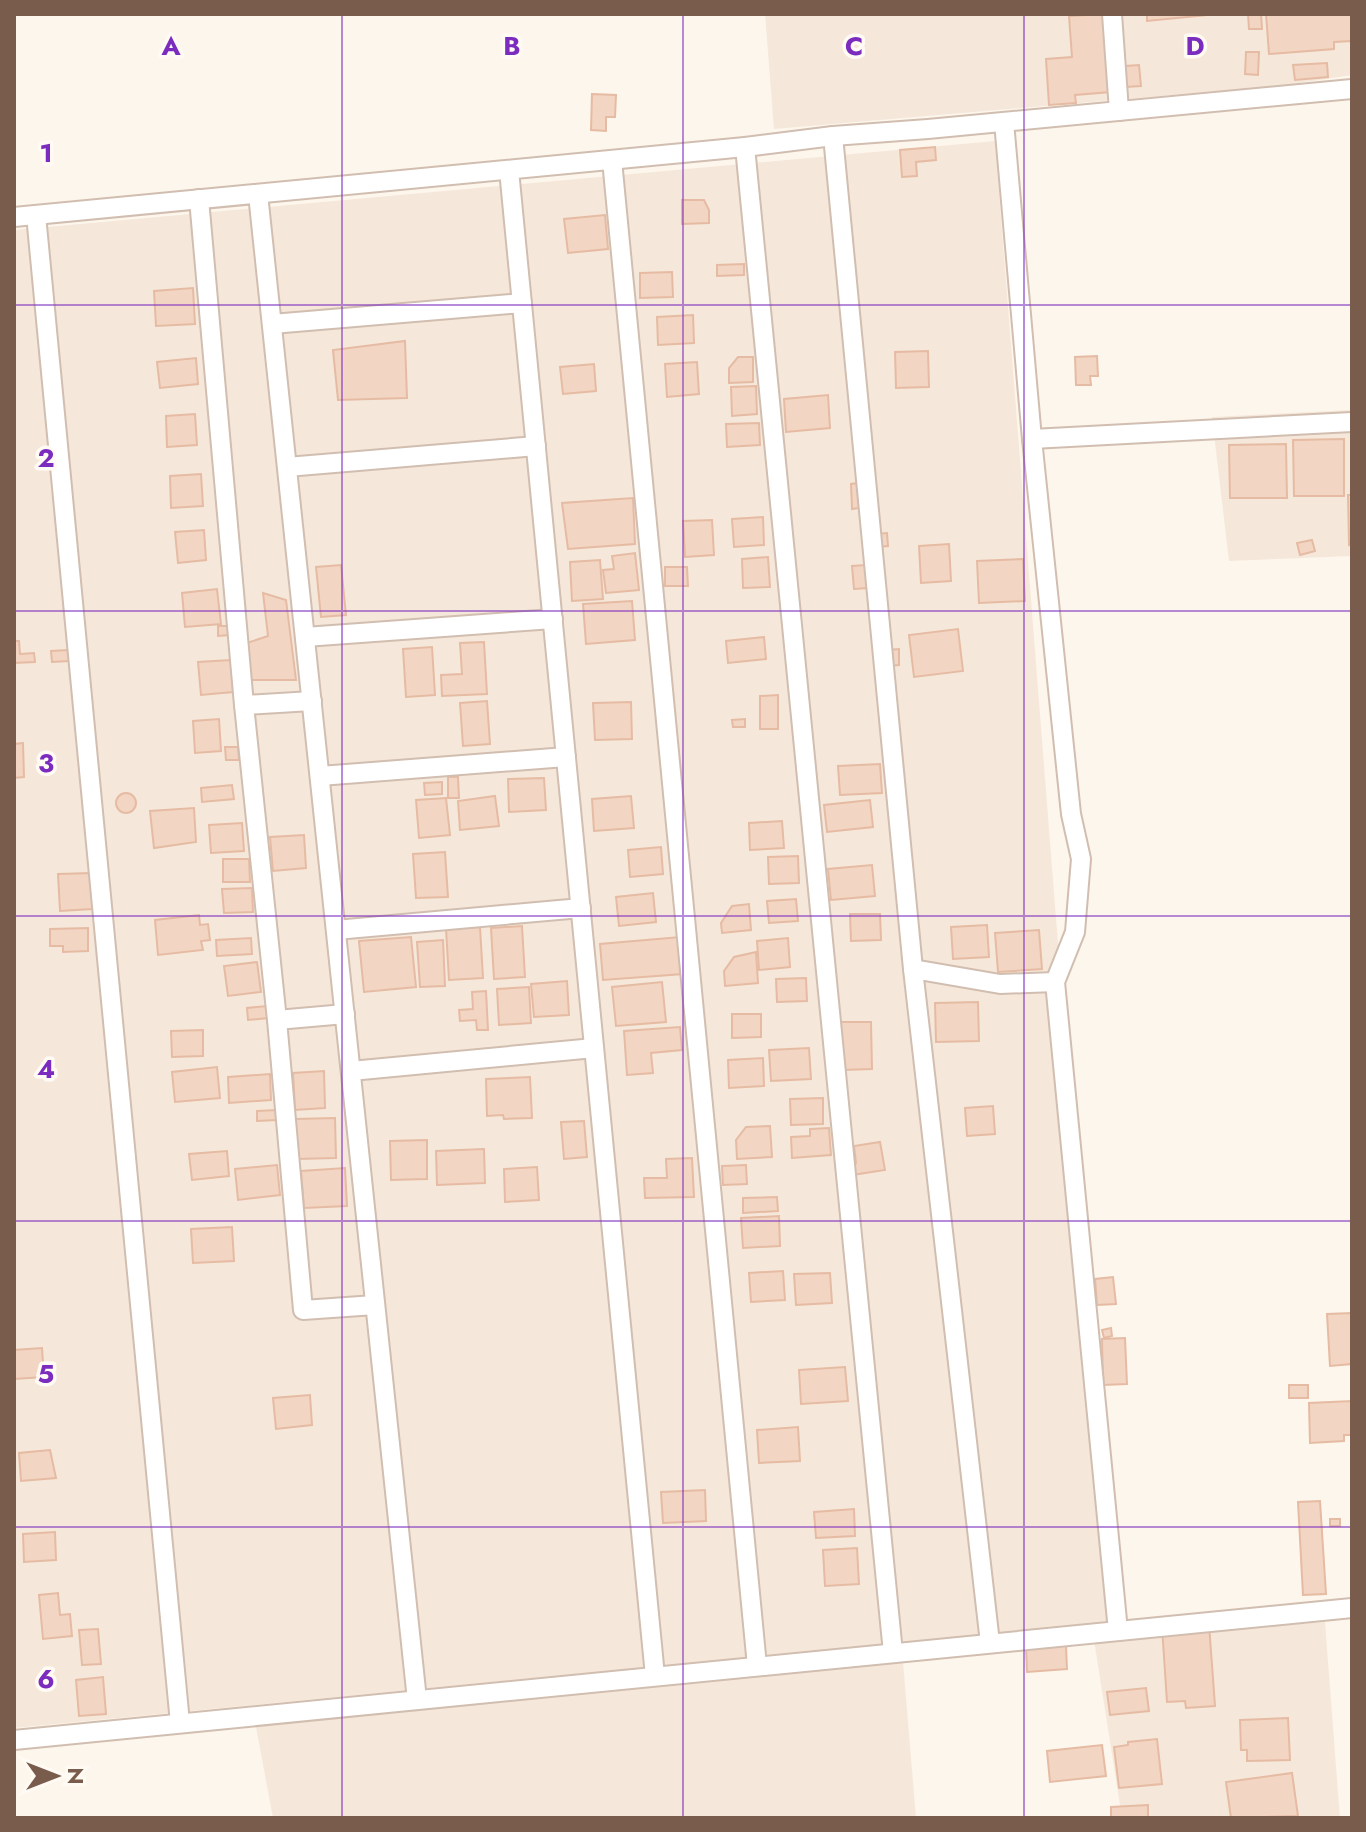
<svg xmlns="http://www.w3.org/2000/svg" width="1366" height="1832" viewBox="0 0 1366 1832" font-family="Jost,sans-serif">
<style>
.residential{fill:#f5e8da}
.building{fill:#f3d5c3;stroke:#e6bba3;stroke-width:2}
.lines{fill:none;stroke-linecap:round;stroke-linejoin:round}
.street-casing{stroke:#d1beb0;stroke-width:22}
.street{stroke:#fff;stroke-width:18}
.grid{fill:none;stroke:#7b2cbf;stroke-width:2;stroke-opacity:0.55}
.grid-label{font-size:26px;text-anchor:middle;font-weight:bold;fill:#7b2cbf;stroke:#fffaf3;stroke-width:7;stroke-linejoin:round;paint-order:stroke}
</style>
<rect width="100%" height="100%" fill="#fdf6ec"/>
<g class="residential">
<polygon points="765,14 1352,14 1352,75 1279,86 774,129"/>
<polygon points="995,141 1061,982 1127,1621 14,1728 14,230"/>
<polygon points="1352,410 1352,556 1229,561 1212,417"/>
<polygon points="1325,1622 1340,1818 1122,1818 1094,1640"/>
<polygon points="903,1662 916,1818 273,1818 256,1727"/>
</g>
<g class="building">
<polygon points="1105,14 1111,92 1075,95 1076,103 1049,105 1046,59 1072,57 1069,16"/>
<polygon points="1147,14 1218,14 1147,21"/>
<polygon points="1248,14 1261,14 1262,29 1249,29"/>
<polygon points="1266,14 1352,14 1352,41 1334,42 1334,49 1269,54"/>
<polygon points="1246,52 1259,52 1258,75 1245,74"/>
<polygon points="1327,63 1328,77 1295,80 1293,65"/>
<polygon points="1139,65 1141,86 1126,87 1125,66"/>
<polygon points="592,94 616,95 615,117 606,117 606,131 591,130"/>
<polygon points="935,147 936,160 916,162 917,176 902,177 900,150"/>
<polygon points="682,200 704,200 709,210 709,223 682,224"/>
<polygon points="605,215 608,249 568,253 564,219"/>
<polygon points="744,264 744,275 717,276 717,265"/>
<polygon points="672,272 673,297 640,298 640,273"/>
<polygon points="193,288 195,324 156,326 154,291"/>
<polygon points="693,315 694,343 658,345 657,317"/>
<polygon points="405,341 407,398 338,400 333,350"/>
<polygon points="928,351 929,387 896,388 895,352"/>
<polygon points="1097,356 1098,376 1090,376 1091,385 1076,385 1075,357"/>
<polygon points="738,357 753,357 753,382 729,383 729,368"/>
<polygon points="196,358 198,384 160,388 157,362"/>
<polygon points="697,362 699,394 667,397 665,364"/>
<polygon points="594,364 596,391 563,394 560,367"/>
<polygon points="756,386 757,414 732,416 731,387"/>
<polygon points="828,395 830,428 786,432 784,399"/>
<polygon points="195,414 197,445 167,447 166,416"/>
<polygon points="759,423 760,445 727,447 726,424"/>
<polygon points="1344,439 1344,496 1294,496 1293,440"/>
<polygon points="1286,444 1287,498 1230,498 1229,445"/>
<polygon points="201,474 203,506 171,508 170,476"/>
<polygon points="859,483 859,508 852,509 851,484"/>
<polygon points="1348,495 1352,495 1352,544 1349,545"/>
<polygon points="633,498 635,544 568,549 562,503"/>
<polygon points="763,517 764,545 734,547 732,519"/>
<polygon points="712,520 714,555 685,557 683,521"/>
<polygon points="204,530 206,560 178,563 175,532"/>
<polygon points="887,533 888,546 877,547 876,534"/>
<polygon points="1312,540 1315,551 1300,555 1297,543"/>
<polygon points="949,544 951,581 921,583 919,546"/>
<polygon points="635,553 639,590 606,593 603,570 614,569 612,556"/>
<polygon points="768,557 770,587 743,588 742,559"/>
<polygon points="1023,559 1025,601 979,603 977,561"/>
<polygon points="600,560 603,599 572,601 570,562"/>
<polygon points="341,565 346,615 321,617 316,567"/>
<polygon points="866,565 868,588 854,589 852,566"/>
<polygon points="665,567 687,567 688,586 665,586"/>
<polygon points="217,589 221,624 185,627 182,593"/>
<polygon points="263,593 286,600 296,680 249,680 247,643 268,636"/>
<polygon points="632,601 635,640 586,644 583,604"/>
<polygon points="218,626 229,626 229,635 218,636"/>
<polygon points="958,629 963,671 914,677 909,635"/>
<polygon points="764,637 766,659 728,663 726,641"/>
<polygon points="14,641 19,641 20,654 34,653 35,662 14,663"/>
<polygon points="484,642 487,694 442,696 441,675 462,674 460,643"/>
<polygon points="432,647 435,695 406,697 403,649"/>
<polygon points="899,649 899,665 888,666 887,650"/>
<polygon points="68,650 69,661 52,662 51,651"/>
<polygon points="231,660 233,692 201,695 198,662"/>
<polygon points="778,695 778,729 760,729 760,696"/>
<polygon points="487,701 490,744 463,746 460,703"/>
<polygon points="631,702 632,739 595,740 593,703"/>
<polygon points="219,719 221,751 195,753 193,721"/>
<polygon points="745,719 745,727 733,727 732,720"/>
<polygon points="23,743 24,777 14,778 14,744"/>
<polygon points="225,747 238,747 239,760 226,760"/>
<polygon points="880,764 882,793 840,795 838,766"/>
<polygon points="448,777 458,777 459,798 448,798"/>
<polygon points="544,778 546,810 509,812 508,779"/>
<polygon points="442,782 442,794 425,795 424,783"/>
<polygon points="232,785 234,799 202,802 201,788"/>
<circle cx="126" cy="803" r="10"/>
<polygon points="495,796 499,826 460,830 458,801"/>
<polygon points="631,796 634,828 594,831 592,799"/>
<polygon points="446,798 450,835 419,838 416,800"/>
<polygon points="870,800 873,827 827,832 824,805"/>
<polygon points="194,808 196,842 154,848 150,811"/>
<polygon points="782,821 784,848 750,850 749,823"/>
<polygon points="242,823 244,851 211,853 209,825"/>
<polygon points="304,835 306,868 273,871 270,837"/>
<polygon points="661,847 663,874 630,877 628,850"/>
<polygon points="445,852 448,897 416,898 413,854"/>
<polygon points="798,856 799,883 769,884 768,857"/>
<polygon points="223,859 249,859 250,882 223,882"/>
<polygon points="872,865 875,896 831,900 828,869"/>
<polygon points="91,873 93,909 60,911 58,874"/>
<polygon points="252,888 253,912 224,913 222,889"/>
<polygon points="653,893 656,922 619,926 616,897"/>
<polygon points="796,899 798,921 769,923 767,901"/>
<polygon points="749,904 751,930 722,933 721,923 732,906"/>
<polygon points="850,914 880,914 881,940 851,941"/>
<polygon points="199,915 200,925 208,924 210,940 201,941 203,950 158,955 155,920"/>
<polygon points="987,925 989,957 953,959 951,927"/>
<polygon points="522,926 525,977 494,979 491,928"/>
<polygon points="480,927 483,978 449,980 446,929"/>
<polygon points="88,928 88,951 63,952 63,946 50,946 50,929"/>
<polygon points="1039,930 1042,969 998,972 995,933"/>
<polygon points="411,937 416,987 364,992 359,941"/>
<polygon points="680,937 683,974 603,980 600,944"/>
<polygon points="251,938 252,954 217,956 216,940"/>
<polygon points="788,938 790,967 759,970 757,941"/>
<polygon points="443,940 445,986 420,987 417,942"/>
<polygon points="756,952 758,983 725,986 724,971 734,957"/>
<polygon points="257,962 261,992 228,996 224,966"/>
<polygon points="806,978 807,1001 777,1002 776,979"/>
<polygon points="567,981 569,1015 534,1017 531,984"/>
<polygon points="662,982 666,1022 616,1026 612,987"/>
<polygon points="529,987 531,1023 499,1025 497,989"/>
<polygon points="486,991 488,1030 477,1030 476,1020 460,1021 459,1010 473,1009 472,992"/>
<polygon points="978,1002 979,1041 936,1042 935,1003"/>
<polygon points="267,1006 268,1018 248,1020 247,1008"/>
<polygon points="732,1014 761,1014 761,1037 732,1038"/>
<polygon points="841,1022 871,1022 872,1069 842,1070"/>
<polygon points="680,1027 682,1050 651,1053 653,1073 627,1075 624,1031"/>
<polygon points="203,1030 203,1056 172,1057 171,1031"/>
<polygon points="809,1048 811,1079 771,1081 769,1050"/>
<polygon points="763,1058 764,1086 729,1088 728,1060"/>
<polygon points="217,1067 220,1098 175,1102 172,1072"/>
<polygon points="324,1071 325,1108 295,1110 293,1073"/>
<polygon points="270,1074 271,1100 229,1103 228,1077"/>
<polygon points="530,1077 532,1118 504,1119 503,1115 487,1116 486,1079"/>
<polygon points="823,1098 823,1124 791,1125 790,1099"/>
<polygon points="993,1106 995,1134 967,1136 965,1108"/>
<polygon points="277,1110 277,1120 257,1121 257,1111"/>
<polygon points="335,1118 336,1158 297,1159 296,1119"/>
<polygon points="584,1121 587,1157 564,1159 561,1122"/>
<polygon points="770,1126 772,1157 737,1159 736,1140 746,1127"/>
<polygon points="829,1128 831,1155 792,1158 791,1137 810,1136 810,1129"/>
<polygon points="427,1140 427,1179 391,1180 390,1141"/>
<polygon points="880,1142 885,1170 852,1175 851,1164 856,1163 854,1146"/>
<polygon points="484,1149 485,1183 437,1185 436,1151"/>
<polygon points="227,1151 229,1176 192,1180 189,1154"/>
<polygon points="692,1158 694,1197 645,1198 644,1178 667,1178 666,1159"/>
<polygon points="277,1165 280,1195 238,1200 235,1169"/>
<polygon points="746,1165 747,1184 723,1185 722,1166"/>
<polygon points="537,1167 539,1200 505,1202 504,1169"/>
<polygon points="345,1168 347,1206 304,1208 301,1171"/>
<polygon points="777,1197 778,1211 743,1213 743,1198"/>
<polygon points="779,1216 780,1246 743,1248 741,1218"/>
<polygon points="232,1227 234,1261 193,1263 191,1229"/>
<polygon points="783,1271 785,1300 751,1302 749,1273"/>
<polygon points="830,1273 832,1303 796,1305 794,1274"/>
<polygon points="1113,1277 1116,1304 1097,1305 1095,1279"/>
<polygon points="1352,1313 1352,1364 1330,1366 1327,1314"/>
<polygon points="1111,1328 1112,1336 1104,1338 1102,1330"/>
<polygon points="1125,1338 1127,1384 1103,1385 1102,1339"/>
<polygon points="42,1348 44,1377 14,1379 14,1350"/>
<polygon points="845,1367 848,1401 801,1404 799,1370"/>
<rect x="1289" y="1385" width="19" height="13"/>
<polygon points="310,1395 312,1425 276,1429 273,1398"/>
<polygon points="1352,1401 1352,1435 1344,1435 1344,1441 1310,1443 1309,1403"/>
<polygon points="798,1427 800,1461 759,1463 757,1430"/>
<polygon points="50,1450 56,1478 21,1481 19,1453"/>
<polygon points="705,1490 706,1521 663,1523 661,1492"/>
<polygon points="1320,1501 1326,1594 1303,1595 1298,1502"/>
<polygon points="854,1509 855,1536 816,1538 814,1512"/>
<rect x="1330" y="1519" width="10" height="7"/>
<polygon points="55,1532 56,1560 24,1562 23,1534"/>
<polygon points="857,1548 859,1584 825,1586 823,1550"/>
<polygon points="58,1593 60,1615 70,1614 72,1636 43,1639 39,1595"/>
<polygon points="1209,1624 1215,1706 1186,1708 1185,1701 1167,1702 1162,1627"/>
<polygon points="98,1629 101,1664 82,1665 79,1630"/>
<polygon points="1066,1645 1067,1669 1027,1672 1026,1648"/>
<polygon points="103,1677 106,1714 79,1716 76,1680"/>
<polygon points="1146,1688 1149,1711 1110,1715 1107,1692"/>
<polygon points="1288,1718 1290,1760 1247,1761 1247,1750 1241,1750 1240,1720"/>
<polygon points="1157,1739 1162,1784 1119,1788 1114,1747 1128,1745 1128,1742"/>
<polygon points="1102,1745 1106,1776 1050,1782 1047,1751"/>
<polygon points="1292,1773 1298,1816 1231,1818 1226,1782"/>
<polygon points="1148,1805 1148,1818 1111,1818 1111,1807"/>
</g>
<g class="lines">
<defs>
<g id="street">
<polyline points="1112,14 1119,111"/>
<polyline points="1004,122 1032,439 1071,814 1081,859 1075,932 1055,982 1118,1631"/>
<polyline points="833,136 913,969 990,1643"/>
<polyline points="745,147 893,1653"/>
<polyline points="612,160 757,1666"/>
<polyline points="509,170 655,1676"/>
<polyline points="258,194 417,1700"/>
<polyline points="199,199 244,705 277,1020"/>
<polyline points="36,215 180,1723"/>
<polyline points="14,217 745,147 833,136 928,129 1352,89"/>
<polyline points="272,324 522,303"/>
<polyline points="1032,439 1352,422"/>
<polyline points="287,467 536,446"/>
<polyline points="305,637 553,619"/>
<polyline points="244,705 312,701"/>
<polyline points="320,776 566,757"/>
<polyline points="336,930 581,908"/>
<polyline points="913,969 1000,984 1055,982"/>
<polyline points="345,1014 277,1020 303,1310 375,1305"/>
<polyline points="351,1071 594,1048"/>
<polyline points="14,1740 1352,1608"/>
</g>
</defs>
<use href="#street" class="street-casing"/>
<use href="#street" class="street"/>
</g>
<path class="grid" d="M342,14V1818M683,14V1818M1024,14V1818M14,305H1352M14,611H1352M14,916H1352M14,1221H1352M14,1527H1352"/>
<g class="grid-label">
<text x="171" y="55">A</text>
<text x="512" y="55">B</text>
<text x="854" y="55">C</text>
<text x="1195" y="55">D</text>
<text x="46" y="162">1</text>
<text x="46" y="467">2</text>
<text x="46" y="772">3</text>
<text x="46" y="1078">4</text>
<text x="46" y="1383">5</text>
<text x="46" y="1688">6</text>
</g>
<rect width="1366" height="1832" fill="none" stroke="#7a5c4d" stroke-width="32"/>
<g transform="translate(56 1776) rotate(90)" stroke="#fffaf3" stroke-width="6" paint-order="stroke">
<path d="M0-6L14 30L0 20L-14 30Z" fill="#7a5c4d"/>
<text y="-12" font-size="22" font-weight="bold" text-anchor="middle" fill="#7a5c4d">N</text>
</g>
</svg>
